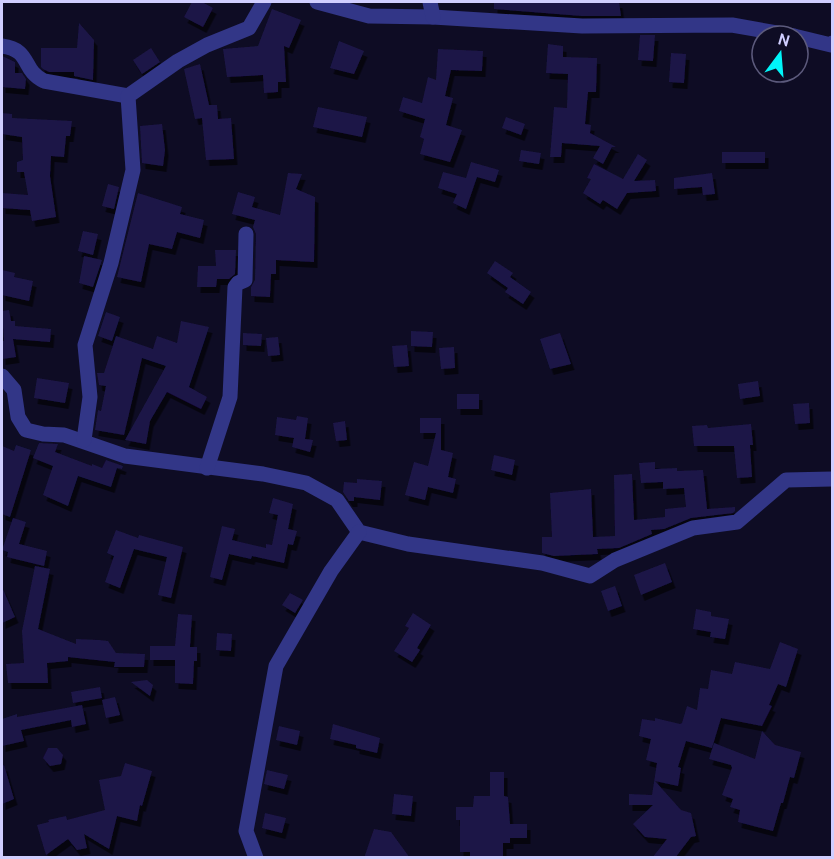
<svg xmlns="http://www.w3.org/2000/svg" width="834" height="859" viewBox="0 0 834 859" font-family="Cabin,sans-serif">
<style>
.building{fill:#1c1646;filter:url(#shadow)}
.lines{fill:none;stroke-linecap:round;stroke-linejoin:round}
.minor{stroke:#323687;stroke-width:15}
</style>
<defs>
<filter id="shadow"><feDropShadow dx="3.5" dy="6" stdDeviation="0" flood-color="#0009"/></filter>
</defs>
<rect width="100%" height="100%" fill="#0e0c24"/>
<g class="building">
<polygon points="192,2 202,2 213,8 203,27 184,17"/>
<polygon points="494,2 619,2 621,16 582,16 494,9"/>
<polygon points="272,9 301,20 289,48 284,46 286,82 278,82 278,92 264,93 263,75 227,77 223,49 258,46"/>
<polygon points="79,23 94,40 93,80 74,76 74,72 49,72 43,69 41,67 41,48 77,48"/>
<polygon points="640,35 655,35 653,61 638,60"/>
<polygon points="339,41 364,51 354,74 330,68"/>
<polygon points="548,44 563,46 563,57 597,58 596,92 588,92 585,124 591,125 590,133 616,147 612,147 603,164 593,158 600,146 562,143 561,157 550,157 554,107 567,108 568,74 546,73"/>
<polygon points="151,48 160,62 142,74 133,60"/>
<polygon points="438,49 483,51 482,71 451,70 445,96 453,98 446,125 462,130 450,162 420,154 424,139 420,137 425,119 399,111 403,97 422,103 428,77 436,80"/>
<polygon points="671,53 686,54 684,83 669,82"/>
<polygon points="2,56 15,62 15,73 22,73 26,79 25,89 2,87"/>
<polygon points="200,64 209,105 217,105 218,119 231,118 234,159 206,160 202,118 195,119 184,69"/>
<polygon points="318,107 367,117 362,137 313,127"/>
<polygon points="2,113 12,114 12,118 72,121 70,136 66,136 64,157 51,156 50,176 56,217 32,221 30,210 2,208 2,193 28,195 24,172 17,172 17,162 23,160 22,137 2,134"/>
<polygon points="506,117 525,124 521,135 502,128"/>
<polygon points="162,124 165,150 163,166 142,163 140,126"/>
<polygon points="521,150 541,153 539,164 519,161"/>
<rect x="722" y="152" width="43" height="11"/>
<polygon points="638,154 647,160 634,181 655,180 656,191 627,193 617,209 603,200 600,204 583,193 591,179 587,178 594,164 623,179"/>
<polygon points="471,162 499,170 495,182 477,177 466,209 453,203 457,194 438,188 443,172 466,178"/>
<polygon points="288,173 302,174 296,189 315,197 314,262 276,260 276,274 271,274 270,297 251,296 251,287 255,280 256,234 253,227 255,220 232,214 238,192 255,197 252,207 280,215"/>
<polygon points="712,173 715,194 703,195 702,187 674,189 674,178"/>
<polygon points="108,184 119,187 114,209 102,206"/>
<polygon points="138,193 182,207 180,214 204,220 200,238 177,232 172,249 149,244 141,282 117,277"/>
<polygon points="83,231 98,234 93,255 78,251"/>
<polygon points="215,250 236,250 235,274 229,279 217,279 216,287 197,287 198,266 216,266"/>
<polygon points="84,256 102,260 93,287 79,283"/>
<polygon points="495,261 513,273 510,277 531,292 523,304 505,292 508,288 487,273"/>
<polygon points="2,270 15,273 14,277 33,281 29,301 2,295"/>
<polygon points="9,310 11,321 15,321 15,326 51,329 50,342 13,339 16,357 2,359 2,341 4,341 2,311"/>
<polygon points="106,312 120,317 112,341 98,336"/>
<polygon points="181,321 209,327 189,387 207,397 201,409 167,392 150,421 146,444 125,440 166,366 142,358 124,435 95,430 98,410 101,411 106,386 99,385 97,373 104,373 116,336 153,349 157,336 177,343"/>
<polygon points="411,331 433,332 432,347 411,346"/>
<polygon points="243,333 262,334 261,346 243,345"/>
<polygon points="560,333 571,364 550,369 540,339"/>
<polygon points="278,337 280,355 268,356 266,338"/>
<polygon points="407,345 409,366 394,367 392,346"/>
<polygon points="454,347 455,368 441,369 439,348"/>
<polygon points="37,378 69,383 65,403 34,398"/>
<polygon points="758,381 760,396 740,399 738,384"/>
<rect x="457" y="394" width="22" height="15"/>
<polygon points="809,403 810,423 795,424 793,404"/>
<polygon points="297,416 308,418 305,439 313,440 310,452 292,447 294,438 275,435 277,417 296,420"/>
<polygon points="420,418 441,418 441,450 453,453 448,477 456,479 453,493 428,487 425,500 405,495 414,462 428,466 436,433 420,433"/>
<polygon points="345,421 347,440 336,441 333,423"/>
<polygon points="751,424 753,445 750,445 752,477 737,478 734,446 694,446 692,426 707,425 708,428"/>
<polygon points="39,443 58,444 55,452 92,466 92,464 102,468 106,460 123,466 122,469 117,468 111,487 78,476 68,506 43,495 53,466 33,458"/>
<polygon points="16,445 31,450 10,517 2,514 2,446 14,451"/>
<polygon points="494,455 515,460 512,475 491,470"/>
<polygon points="655,462 655,469 677,468 677,471 703,470 707,509 735,507 735,511 733,513 691,518 664,529 651,530 652,534 619,548 597,549 598,554 554,556 542,553 542,537 552,537 550,493 591,489 593,537 615,536 614,475 632,474 634,520 665,517 665,509 686,507 684,488 663,489 663,482 641,483 639,463"/>
<polygon points="357,479 382,481 380,500 354,497 354,501 349,501 343,492 344,482 357,483"/>
<polygon points="273,498 293,504 288,529 297,531 293,545 288,544 284,563 252,556 251,559 229,554 222,580 210,577 222,526 235,529 232,540 266,548 266,544 272,545 278,515 269,513"/>
<polygon points="13,518 26,522 19,544 47,551 44,566 7,557 8,552 2,550"/>
<polygon points="116,530 138,538 139,535 183,547 171,598 158,595 167,557 134,549 120,588 105,582 114,556 107,553"/>
<polygon points="665,563 672,582 641,595 634,575"/>
<polygon points="35,566 50,569 38,629 76,644 76,639 99,640 108,641 116,653 145,654 144,667 114,667 115,662 68,657 68,661 47,663 48,683 8,683 6,664 24,663 22,631"/>
<polygon points="615,586 622,606 608,611 601,591"/>
<polygon points="2,587 15,617 2,623"/>
<polygon points="290,593 303,600 295,613 282,605"/>
<polygon points="696,609 711,612 711,616 729,619 725,639 710,637 711,632 693,629"/>
<polygon points="413,613 431,625 417,648 420,650 412,662 394,651 409,628 405,626"/>
<polygon points="178,614 192,615 190,647 197,647 197,661 194,661 193,684 175,683 175,660 150,660 150,646 175,646"/>
<polygon points="217,633 232,634 231,651 216,650"/>
<polygon points="780,642 798,649 786,687 778,684 769,705 772,706 762,726 721,718 712,748 686,741 678,767 681,768 678,786 655,781 681,810 691,813 696,836 691,837 675,858 652,858 667,839 645,837 633,824 653,805 629,805 629,794 652,795 657,763 646,760 651,739 639,736 642,719 655,721 655,718 680,724 682,723 687,706 697,710 700,688 708,689 711,670 732,674 735,662 770,669"/>
<polygon points="147,680 153,685 150,696 131,682"/>
<polygon points="100,687 102,698 73,703 71,692"/>
<polygon points="115,697 120,715 106,718 102,700"/>
<polygon points="82,705 86,724 72,727 71,720 21,730 24,741 2,746 2,719 17,714 17,717"/>
<polygon points="333,724 380,738 377,753 356,748 356,745 330,739"/>
<polygon points="279,726 300,731 297,745 276,740"/>
<polygon points="762,731 775,745 801,752 794,778 790,777 783,803 781,803 773,831 738,822 740,810 730,807 733,799 722,795 732,768 731,765 709,759 714,743 755,759"/>
<polygon points="48,748 57,748 63,755 61,764 50,766 43,758"/>
<polygon points="125,763 152,771 142,806 140,805 137,821 117,816 109,849 84,834 87,848 77,850 68,839 46,855 37,825 49,822 48,820 66,816 67,820 105,810 99,780 121,776"/>
<polygon points="4,765 14,799 2,804 2,766"/>
<polygon points="267,770 288,775 284,789 264,784"/>
<polygon points="490,772 504,772 504,796 508,797 510,824 527,824 527,838 510,838 510,843 503,843 503,858 470,858 470,852 460,852 460,820 456,820 456,807 473,807 474,796 490,796"/>
<polygon points="394,794 413,796 411,816 392,814"/>
<polygon points="265,813 286,818 282,833 262,828"/>
<polygon points="374,829 391,832 410,858 364,858"/>
</g>
<g class="lines">
<g class="minor">
<polyline points="317,2 369,16 433,17 582,26 732,25 794,36"/>
<polyline points="430,2 433,17"/>
<polyline points="798,37 831,45 832,43"/>
<path d="M2,46C32,50 21,70 44,81L128,96"/>
<polyline points="2,376 14,390 18,417 26,430 43,434 64,435 125,456 263,474 306,483 337,500 359,532 408,544 542,563 590,576 615,560 693,528 737,522 786,480 832,479"/>
<polyline points="84,440 90,397 85,345 111,263 133,170 128,96 178,61 207,45 249,28 264,2"/>
<polyline points="207,468 230,397 235,287 238,283 245,280 246,234"/>
<polyline points="256,858 246,831 276,666 331,571 359,532"/>
</g>
</g>
<rect width="834" height="859" fill="none" stroke="#d0ceff" stroke-width="6"/>
<g transform="translate(780 54) rotate(16)"><circle r="28" fill="#0e0c24" stroke="#5c5a7c" stroke-width="1.5"/>
<path d="M0-4.5L10 22L0 15L-10 22Z" fill="#00f5f9"/>
<text y="-9" font-size="16" font-weight="bold" text-anchor="middle" fill="#d0ceff">N</text>
</g>
</svg>
